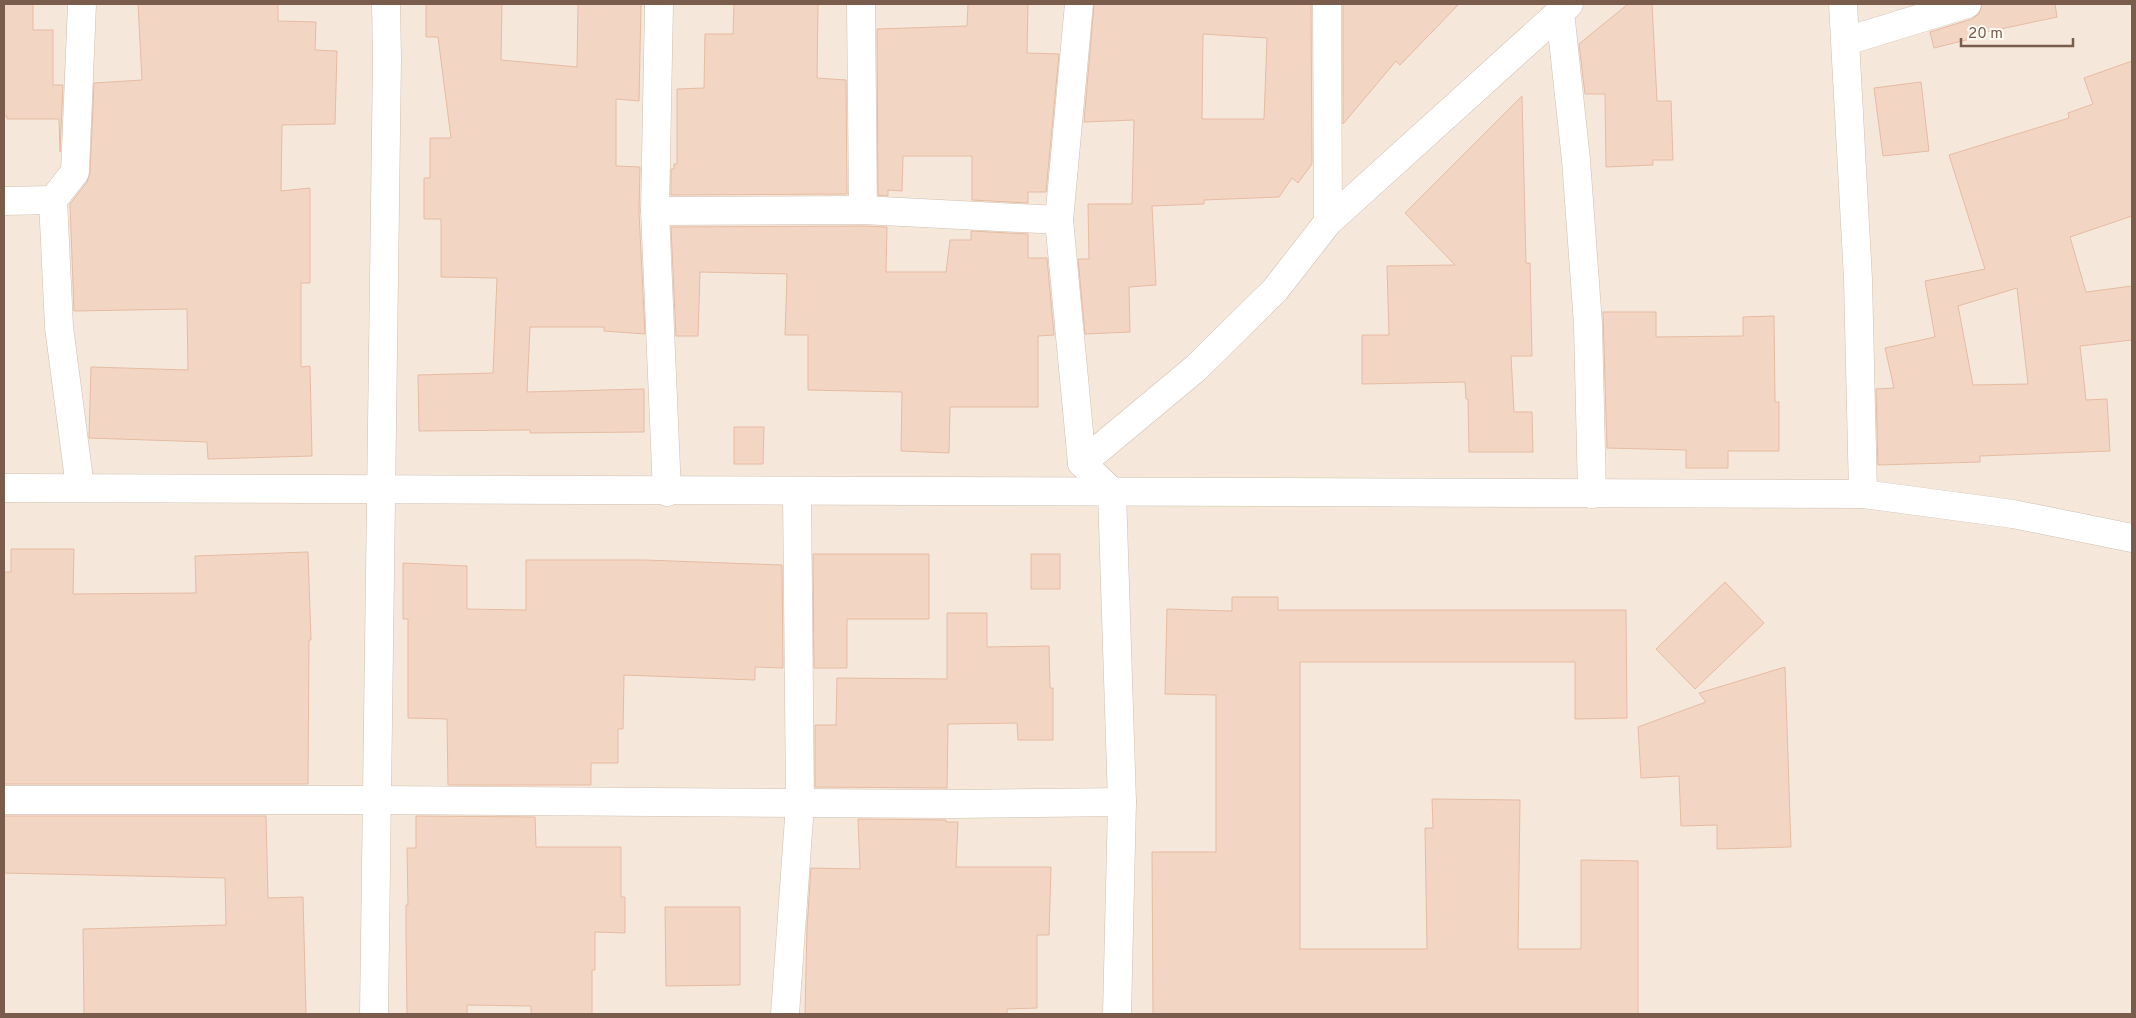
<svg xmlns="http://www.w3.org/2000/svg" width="2136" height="1018" viewBox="0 0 2136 1018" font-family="Overpass,sans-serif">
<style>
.residential{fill:#f5e8da}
.building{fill:#f3d5c3;stroke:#e6bba3;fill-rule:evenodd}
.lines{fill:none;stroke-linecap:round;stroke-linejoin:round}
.minor-casing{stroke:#d1beb0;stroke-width:29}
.minor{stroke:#fff;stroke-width:28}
</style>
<rect width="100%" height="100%" fill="#fdf6ec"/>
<rect class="residential" x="4" y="4" width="2128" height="1010"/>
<g class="building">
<polygon points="4,4 33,4 33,30 53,30 53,85 63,85 60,152 59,119 7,119 7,116 4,116"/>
<polygon points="138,4 278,4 278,21 316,22 315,50 337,51 335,124 282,125 281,191 310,188 310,283 301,283 301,367 310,366 312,456 208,459 207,442 89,438 91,367 188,370 187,309 74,311 70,204 87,182 90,173 94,83 142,80"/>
<polygon points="426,4 502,4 501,60 577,67 578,4 641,4 639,101 616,99 616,166 640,167 639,212 645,334 604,331 604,327 530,327 527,392 644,389 644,432 530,433 530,430 419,431 418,375 493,373 497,278 441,277 441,219 424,219 424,178 430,178 430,138 451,138 438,37 426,37"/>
<polygon points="734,4 818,4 817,78 846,80 847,194 671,195 671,169 674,169 674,164 677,164 677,89 704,88 705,34 733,34"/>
<polygon points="968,4 1028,4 1027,53 1059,54 1046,192 1028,192 1028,203 972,200 972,156 903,156 902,191 888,190 888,196 878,195 877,29 967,26"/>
<path d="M1094,4H1311L1312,164L1298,183L1292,178L1279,197L1204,200V204L1152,206L1156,285L1129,287L1130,332L1085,334L1078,259H1089L1088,204H1132L1134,120L1084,122ZM1203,34L1267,38L1264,119H1202Z"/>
<polygon points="1343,4 1459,4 1400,65 1396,61 1343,124"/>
<polygon points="1628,4 1652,4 1657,101 1671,101 1673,160 1653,160 1653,165 1606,167 1605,94 1585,94 1579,44"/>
<polygon points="1982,4 2055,4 2057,17 1977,34 1978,37 1934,48 1930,32 1972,19 1979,14"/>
<path d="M2132,61V216L2070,237L2086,292L2132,286V340L2080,346L2086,400L2107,399L2110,451L1980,456V462L1878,465L1876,389L1894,388L1885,348L1935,337L1925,281L1985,269L1949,155L2069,118L2068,113L2093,104L2084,78ZM2017,288L2028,384L1973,385L1958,306Z"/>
<polygon points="1921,82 1929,151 1883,156 1874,88"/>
<polygon points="1522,96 1526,263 1530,263 1532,356 1511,356 1514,412 1532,412 1533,452 1469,452 1468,399 1466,399 1465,382 1362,384 1362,335 1389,335 1387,266 1455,265 1405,213"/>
<polygon points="863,226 887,227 886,272 946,272 950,240 971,240 971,231 1028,234 1028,258 1047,258 1054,335 1038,336 1038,407 950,407 949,453 901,451 902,392 808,390 808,335 785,335 787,274 700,272 698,336 676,336 671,227"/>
<polygon points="1603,312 1656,312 1656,337 1743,336 1743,317 1774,316 1775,402 1779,402 1779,451 1728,451 1728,468 1686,468 1686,450 1607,448"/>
<polygon points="734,427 764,427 763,464 734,464"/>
<polygon points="11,549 74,549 73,594 196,593 195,556 308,552 311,640 309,640 308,784 4,784 4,572 11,572"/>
<polygon points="813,554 929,554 929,619 847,619 847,668 814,668"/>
<rect x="1031" y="554" width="29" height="35"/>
<polygon points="526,560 644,560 782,565 783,668 755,667 755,680 624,675 623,729 618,729 618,763 591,763 591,785 448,785 447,719 408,718 408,619 403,619 403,563 467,566 467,609 526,610"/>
<polygon points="1725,582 1764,623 1695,689 1656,649"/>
<polygon points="1232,597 1278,597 1278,610 1626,610 1627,718 1575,719 1575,662 1300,662 1300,949 1427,949 1425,828 1433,828 1432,799 1520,800 1518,949 1581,949 1581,860 1638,861 1638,1014 1153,1014 1152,852 1216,852 1216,695 1165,694 1167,609 1232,611"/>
<polygon points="947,613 987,613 987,647 1049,646 1050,688 1053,688 1053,740 1018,740 1017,723 948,724 947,788 815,787 815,725 836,725 837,678 947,679"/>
<polygon points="1785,667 1791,847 1717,849 1717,825 1681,826 1679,776 1641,778 1638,727 1706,702 1699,693"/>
<polygon points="4,816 266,816 268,898 303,897 306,1014 84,1014 83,929 226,925 225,878 4,873"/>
<polygon points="416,816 535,817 536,847 621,847 621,897 625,897 625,933 595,932 595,970 592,970 592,1014 531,1014 531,1006 467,1005 467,1014 407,1014 406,935 406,905 408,905 407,848 416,848"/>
<polygon points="858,819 946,820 946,822 958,822 956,867 1051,867 1049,935 1037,935 1037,1008 1007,1009 1007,1014 805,1014 807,928 811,868 860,869"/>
<polygon points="665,907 740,907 740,985 666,986"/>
</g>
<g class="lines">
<defs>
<g id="minor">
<polyline points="659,4 655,211 667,492"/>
<polyline points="861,4 863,210"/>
<polyline points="1079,4 1059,220 1082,463 1112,492 1122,802 1117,1014"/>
<polyline points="1327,4 1328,222"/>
<polyline points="1843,4 1858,279 1863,494"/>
<polyline points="1560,12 1576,160 1588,324 1592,494"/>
<polyline points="1846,41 1967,4"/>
<polyline points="4,201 53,200"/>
<polyline points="655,211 863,210 1059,220"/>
<polyline points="1082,463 1196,368 1275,290 1328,222 1569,4"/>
<polyline points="80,487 59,327 53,200 75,172 82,4"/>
<polyline points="4,488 1863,494 2013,514 2132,538"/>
<polyline points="4,800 377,800 952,804 1122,802"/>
<polyline points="374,1014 387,58 386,4"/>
<polyline points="785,1014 800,804 797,491"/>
</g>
</defs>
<use href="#minor" class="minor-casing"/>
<use href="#minor" class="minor"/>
</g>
<rect width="2136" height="1018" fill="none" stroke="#7a5c4d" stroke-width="10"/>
<path d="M1961 38v8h112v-8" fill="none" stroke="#7a5c4d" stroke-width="2.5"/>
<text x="1968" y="38" font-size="15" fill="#7a5c4d" stroke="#fffaf3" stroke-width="4" paint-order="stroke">20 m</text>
</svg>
